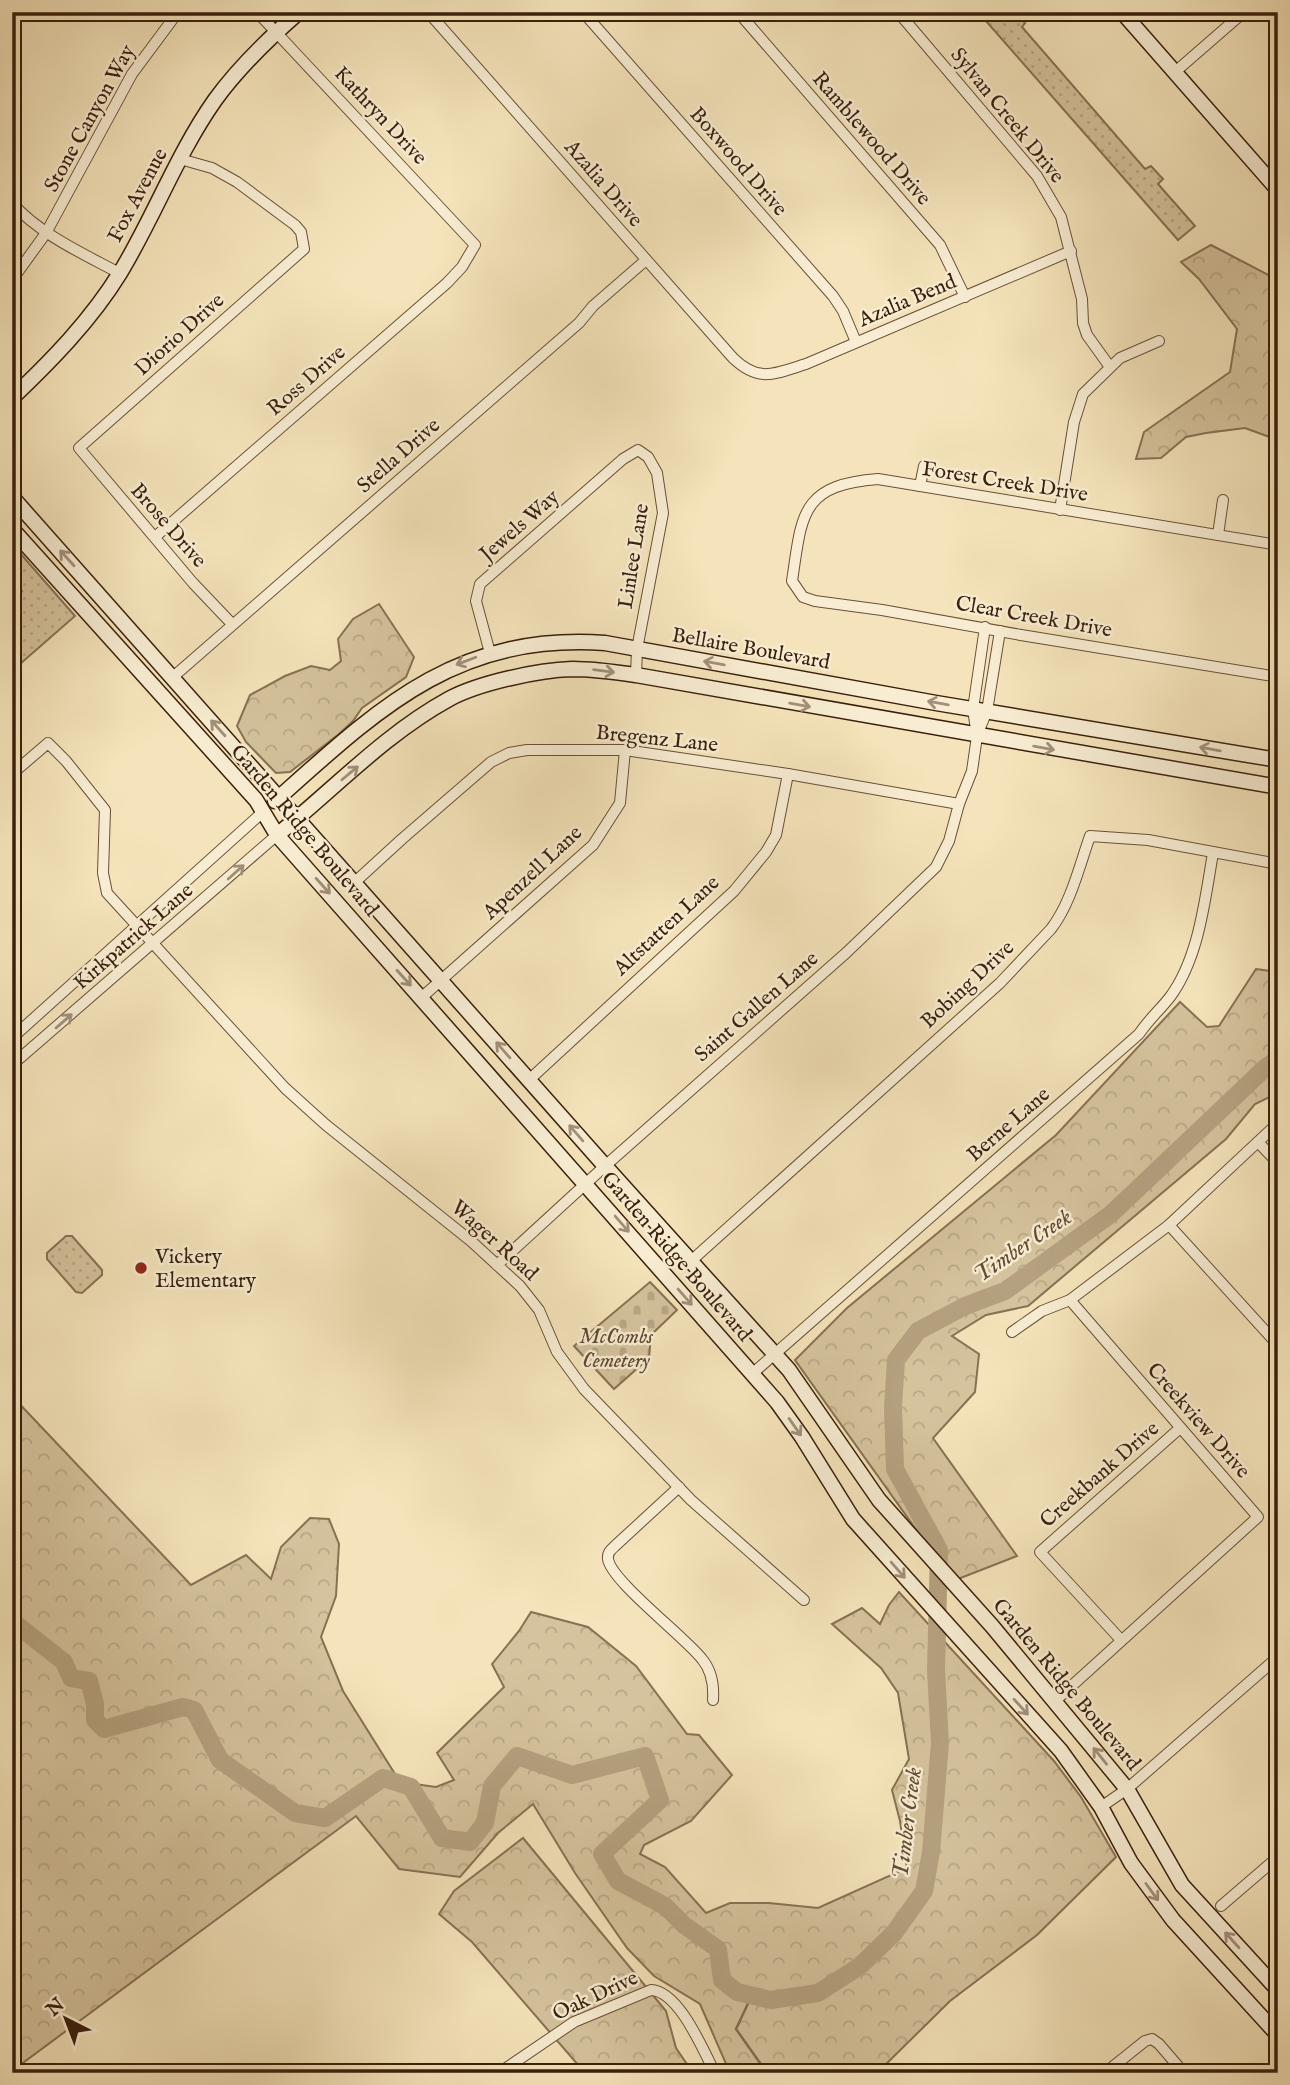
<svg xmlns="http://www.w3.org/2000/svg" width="1290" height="2085" viewBox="0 0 1290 2085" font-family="'IM FELL English',serif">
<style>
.green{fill:url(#green-dots);stroke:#877154;stroke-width:2}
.forest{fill:url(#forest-crowns);stroke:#877154;stroke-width:2}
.cemetery{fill:url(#cemetery-stones);stroke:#877154;stroke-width:2}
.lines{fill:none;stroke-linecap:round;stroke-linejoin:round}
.stream{stroke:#836d51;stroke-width:2.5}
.river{stroke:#b5a17f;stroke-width:18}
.street-casing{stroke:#685037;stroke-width:12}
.secondary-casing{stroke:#391f0b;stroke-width:17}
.street{stroke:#f8edd3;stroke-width:10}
.secondary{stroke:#f8edd3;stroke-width:14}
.oneway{stroke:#a29079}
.poi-dot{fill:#8f2418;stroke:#f8edd3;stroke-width:2.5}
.labels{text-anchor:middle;stroke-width:5;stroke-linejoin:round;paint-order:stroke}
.street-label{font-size:21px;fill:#391f0b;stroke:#f8edd3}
.poi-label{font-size:21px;fill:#391f0b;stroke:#f8edd3;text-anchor:start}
.park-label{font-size:21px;font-style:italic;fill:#604830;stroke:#f8edd3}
.water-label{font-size:23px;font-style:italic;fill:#644c34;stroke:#f8edd3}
</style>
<defs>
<pattern id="green-dots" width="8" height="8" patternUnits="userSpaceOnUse" patternTransform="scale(1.75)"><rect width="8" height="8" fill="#d5c39d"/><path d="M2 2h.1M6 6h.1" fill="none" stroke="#b8a786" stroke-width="1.8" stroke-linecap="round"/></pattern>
<pattern id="forest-crowns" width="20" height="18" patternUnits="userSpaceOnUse" patternTransform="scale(1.75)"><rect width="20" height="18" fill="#d5c39d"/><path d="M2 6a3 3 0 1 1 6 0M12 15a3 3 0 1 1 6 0" fill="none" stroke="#b8a786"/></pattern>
<pattern id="cemetery-stones" width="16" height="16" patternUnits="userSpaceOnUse" patternTransform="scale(1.75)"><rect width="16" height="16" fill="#d5c39d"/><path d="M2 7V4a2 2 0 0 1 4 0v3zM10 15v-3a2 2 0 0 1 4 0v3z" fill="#b8a786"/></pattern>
</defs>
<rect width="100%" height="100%" fill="#f5e4bb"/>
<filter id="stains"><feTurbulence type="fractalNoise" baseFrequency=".00286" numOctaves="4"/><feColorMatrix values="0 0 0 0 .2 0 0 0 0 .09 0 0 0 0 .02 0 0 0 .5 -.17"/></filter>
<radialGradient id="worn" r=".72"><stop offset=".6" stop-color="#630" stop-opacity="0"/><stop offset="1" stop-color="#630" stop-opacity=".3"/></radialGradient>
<g class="green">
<polygon points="978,12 1016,12 1025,23 1022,27 1145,169 1151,166 1163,179 1158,184 1195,226 1178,240"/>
<polygon points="12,544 75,616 12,671 12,599 22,591 12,579"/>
<polygon points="66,1236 72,1236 102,1270 102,1275 82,1293 76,1292 47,1259 47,1253"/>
</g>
<g class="forest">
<polygon points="1211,245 1278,280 1278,440 1245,428 1206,433 1186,437 1161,458 1136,459 1144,432 1230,372 1237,329 1199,279 1181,262"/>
<polygon points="379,604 414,657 406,677 362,708 353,721 339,734 290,772 276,773 246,742 237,726 250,695 285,676 311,666 330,670 341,661 338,639 353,619"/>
<polygon points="1256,969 1278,972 1278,1093 1255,1104 1226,1139 1028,1306 986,1315 952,1336 979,1354 975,1392 933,1438 1017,1556 958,1579 915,1528 795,1360 847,1308 1056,1135 1180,1002 1207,1027 1219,1026"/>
<polygon points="12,1396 191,1585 246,1555 271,1579 281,1547 310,1518 329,1519 339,1544 336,1596 321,1637 343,1691 400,1782 436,1787 454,1780 437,1753 504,1687 492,1664 519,1631 531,1612 588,1627 636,1666 687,1734 699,1735 732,1775 691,1821 644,1845 640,1854 665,1867 706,1913 730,1903 769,1903 818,1908 907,1868 900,1821 892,1790 909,1759 898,1693 881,1668 832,1624 862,1608 880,1624 889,1605 899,1592 1054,1761 1081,1797 1116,1857 1037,1935 950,2001 877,2073 730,2073 700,2004 654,1976 627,1948 575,1873 533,1804 498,1833 460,1877 399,1869 356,1816 12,2071"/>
<polygon points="523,1838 666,2011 676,2048 693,2073 585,2073 472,1942 439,1914 454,1891"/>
</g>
<polygon class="cemetery" points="650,1282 677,1310 651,1335 649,1358 614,1389 574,1346"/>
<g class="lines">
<polyline class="stream" points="752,1995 736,2029 767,2073"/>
<polyline class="river" points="12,1621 64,1662 71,1678 89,1681 95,1704 95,1720 104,1729 183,1707 194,1710 220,1760 295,1813 325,1818 383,1778 411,1787 442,1838 470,1842 485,1823 492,1786 517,1756 572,1775 645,1756 660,1800 602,1854 618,1881 665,1906 684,1925 718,1949 722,1980 737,1992 771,2000 818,1993 860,1966 894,1933 924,1891 931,1852 940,1743 936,1671 939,1550 895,1469 893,1407 896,1360 918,1331 965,1306 1005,1291 1111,1214 1265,1068 1278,1059"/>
<defs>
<g id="street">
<path d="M428,12L733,358C759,383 774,374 806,364L1071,251"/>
<polyline points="583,12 833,296 843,311 856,342"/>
<polyline points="738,12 940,245 965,297"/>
<polyline points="898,12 1037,176 1061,217 1082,299 1083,323 1087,335 1110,367"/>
<polyline points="1175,72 1244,12"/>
<polyline points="180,159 212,168 237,182 295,225 301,232 304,249 79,448 193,583 232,624"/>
<polyline points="1266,177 1278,167"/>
<path d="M12,203C41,235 82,253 119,273"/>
<polyline points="12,280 46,233 132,74 178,12"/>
<polyline points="920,486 924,466"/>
<polyline points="1060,510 1074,422 1083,394 1120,358 1159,341"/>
<polyline points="1218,535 1223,500"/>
<polyline points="155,537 447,283 462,267 475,245 257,12"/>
<path d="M1278,545L878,479C800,485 802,515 792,581L803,597L815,601L882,610L1021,635L1278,677"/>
<polyline points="490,653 476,601 480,584 623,459 638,450 648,457 657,473 663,513 637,649 636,675"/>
<polyline points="173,677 579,323 593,306 646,260"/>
<polyline points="977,735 987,711 1000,631"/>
<polyline points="12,774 48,743 66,761 105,810 103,873 107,893 285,1088 326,1125 471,1241 520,1286 539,1310 557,1352 584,1389 691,1500 804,1600"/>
<polyline points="355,882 402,839 491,762 509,753 527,750 625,750 788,774 959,804"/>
<polyline points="421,998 593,845 620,803 625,750"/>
<polyline points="12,1038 264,811"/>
<polyline points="12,1065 277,835"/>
<polyline points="529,1080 734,891 766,852 776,835 788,774"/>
<polyline points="1258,1142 1278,1163"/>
<polyline points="1169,1225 1278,1345"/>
<path d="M691,1261L1000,983L1051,929C1071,903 1079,867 1090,836L1148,840L1278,864"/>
<polyline points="497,1265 605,1166 846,953 936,867 949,841 959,804 972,771 977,736 973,709 985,627"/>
<polyline points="1012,1332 1042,1311 1070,1300 1169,1225 1278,1123"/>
<path d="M752,1374L1139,1034C1149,1019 1160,1010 1170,997C1199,958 1205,899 1213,853"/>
<path d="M679,1487L616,1545C612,1549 607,1552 608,1559C611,1581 685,1637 702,1659C712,1671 714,1685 713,1700"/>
<polyline points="1121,1640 1040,1552 1179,1429"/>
<polyline points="1055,1701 1258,1517 1070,1300"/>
<polyline points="1101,1807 1127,1789 1278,1657"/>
<polyline points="1221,1906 1278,1857"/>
<path d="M499,2073L574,2022L651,1990C679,1991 703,2050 715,2073"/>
<polyline points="1105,2073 1145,2041 1152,2039 1159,2044 1184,2073"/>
</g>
<g id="secondary">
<polyline points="1122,12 1278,190"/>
<path d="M12,398C52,360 91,320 120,273C154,217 177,154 215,100C239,67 268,39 299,12"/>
<polyline points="12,497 605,1166 789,1370 879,1500 992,1626 1127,1789 1182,1885 1278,1990"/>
<polyline points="12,529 256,800 277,835 777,1402 802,1437 853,1519 1061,1751 1101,1807 1131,1863 1173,1920 1278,2035"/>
<path d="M275,801C379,708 456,633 605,643L936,703L1278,760"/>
<path d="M277,835C333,790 385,734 449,699C479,683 538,670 572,669C594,669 615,672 636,675L1278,787"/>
</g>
</defs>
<use href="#street" class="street-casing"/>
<use href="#secondary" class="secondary-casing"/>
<use href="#street" class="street"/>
<use href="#secondary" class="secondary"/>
</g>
<defs><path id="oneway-shaft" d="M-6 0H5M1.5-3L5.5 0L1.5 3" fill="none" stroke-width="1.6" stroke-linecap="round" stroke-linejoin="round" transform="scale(1.75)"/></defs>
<g class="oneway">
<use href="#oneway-shaft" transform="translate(67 558) rotate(-132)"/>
<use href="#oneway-shaft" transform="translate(466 661) rotate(159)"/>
<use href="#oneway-shaft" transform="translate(714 663) rotate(-170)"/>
<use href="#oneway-shaft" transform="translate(604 671) rotate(7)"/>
<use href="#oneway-shaft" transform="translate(938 703) rotate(-170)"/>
<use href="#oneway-shaft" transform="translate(800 705) rotate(10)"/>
<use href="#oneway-shaft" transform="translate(218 728) rotate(-132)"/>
<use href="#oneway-shaft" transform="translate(1044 748) rotate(10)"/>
<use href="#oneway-shaft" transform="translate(1210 749) rotate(-170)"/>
<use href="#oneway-shaft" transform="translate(350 773) rotate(-40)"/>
<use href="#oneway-shaft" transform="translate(236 872) rotate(-42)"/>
<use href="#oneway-shaft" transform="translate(323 886) rotate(48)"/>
<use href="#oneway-shaft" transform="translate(404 978) rotate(48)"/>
<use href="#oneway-shaft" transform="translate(64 1021) rotate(-41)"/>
<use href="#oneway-shaft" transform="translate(503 1050) rotate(-131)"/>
<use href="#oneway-shaft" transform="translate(576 1133) rotate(-131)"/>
<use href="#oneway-shaft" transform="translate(622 1224) rotate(49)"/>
<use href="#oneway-shaft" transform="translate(685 1297) rotate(49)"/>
<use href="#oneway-shaft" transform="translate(795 1427) rotate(55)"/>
<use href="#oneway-shaft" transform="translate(898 1570) rotate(49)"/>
<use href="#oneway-shaft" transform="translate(1021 1707) rotate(48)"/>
<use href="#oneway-shaft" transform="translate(1100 1756) rotate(-129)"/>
<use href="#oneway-shaft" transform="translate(1152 1892) rotate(54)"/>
<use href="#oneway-shaft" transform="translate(1232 1940) rotate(-132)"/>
</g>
<circle class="poi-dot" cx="141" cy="1268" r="7"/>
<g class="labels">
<g class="street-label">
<text transform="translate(381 115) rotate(47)" y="7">Kathryn Drive</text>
<text transform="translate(1008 115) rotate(51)" y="7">Sylvan Creek Drive</text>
<text transform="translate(89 118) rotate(-61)" y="7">Stone Canyon Way</text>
<text transform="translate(872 138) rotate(49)" y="7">Ramblewood Drive</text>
<text transform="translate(739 161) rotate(49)" y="7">Boxwood Drive</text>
<text transform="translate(604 183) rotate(49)" y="7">Azalia Drive</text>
<text transform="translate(137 195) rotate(-62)" y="7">Fox Avenue</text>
<text transform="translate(907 300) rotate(-23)" y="7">Azalia Bend</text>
<text transform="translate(179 334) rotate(-42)" y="7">Diorio Drive</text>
<text transform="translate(306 380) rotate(-41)" y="7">Ross Drive</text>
<text transform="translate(398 455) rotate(-41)" y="7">Stella Drive</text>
<text transform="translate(1005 481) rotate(9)" y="7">Forest Creek Drive</text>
<text transform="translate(169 525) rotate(49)" y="7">Brose Drive</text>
<text transform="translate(519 525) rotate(-41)" y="7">Jewels Way</text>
<text transform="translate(633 556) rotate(-81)" y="7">Linlee Lane</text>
<text transform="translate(1034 616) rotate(10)" y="7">Clear Creek Drive</text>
<text transform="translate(751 648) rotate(10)" y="7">Bellaire Boulevard</text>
<text transform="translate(657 738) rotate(6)" y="7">Bregenz Lane</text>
<text transform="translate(305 830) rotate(50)" y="7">Garden Ridge Boulevard</text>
<text transform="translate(532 872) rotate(-43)" y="7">Apenzell Lane</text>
<text transform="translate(666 925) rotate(-43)" y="7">Altstatten Lane</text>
<text transform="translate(133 936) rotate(-41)" y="7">Kirkpatrick Lane</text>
<text transform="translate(967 984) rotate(-43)" y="7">Bobing Drive</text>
<text transform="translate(756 1006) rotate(-41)" y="7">Saint Gallen Lane</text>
<text transform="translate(1008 1124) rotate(-41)" y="7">Berne Lane</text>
<text transform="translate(495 1240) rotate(42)" y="7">Wager Road</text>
<text transform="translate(677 1256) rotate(49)" y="7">Garden Ridge Boulevard</text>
<text transform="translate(1199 1420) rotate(49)" y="7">Creekview Drive</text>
<text transform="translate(1099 1474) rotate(-41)" y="7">Creekbank Drive</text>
<text transform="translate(1067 1684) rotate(50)" y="7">Garden Ridge Boulevard</text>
<text transform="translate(595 1995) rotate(-25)" y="7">Oak Drive</text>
</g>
<g class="poi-label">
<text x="155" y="1263">Vickery<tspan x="155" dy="24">Elementary</tspan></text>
</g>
<g class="park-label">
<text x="616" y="1343">McCombs<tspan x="616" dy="24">Cemetery</tspan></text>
</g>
<g class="water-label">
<text transform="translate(1022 1245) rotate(-34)" y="8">Timber Creek</text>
<text transform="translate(906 1823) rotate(-83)" y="8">Timber Creek</text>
</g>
</g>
<rect width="1290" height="2085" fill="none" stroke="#f5e4bb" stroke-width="42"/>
<rect x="14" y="14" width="1262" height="2057" fill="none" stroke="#391f0b" stroke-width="3.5"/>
<rect x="21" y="21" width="1248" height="2043" fill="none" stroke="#391f0b" stroke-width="2"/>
<g transform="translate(66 2019) rotate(318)" stroke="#f8edd3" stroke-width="5" paint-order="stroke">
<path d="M0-5L12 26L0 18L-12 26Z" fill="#391f0b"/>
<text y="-10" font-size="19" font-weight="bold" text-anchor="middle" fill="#391f0b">N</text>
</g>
<rect width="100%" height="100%" filter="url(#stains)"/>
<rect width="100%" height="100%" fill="url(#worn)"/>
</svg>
